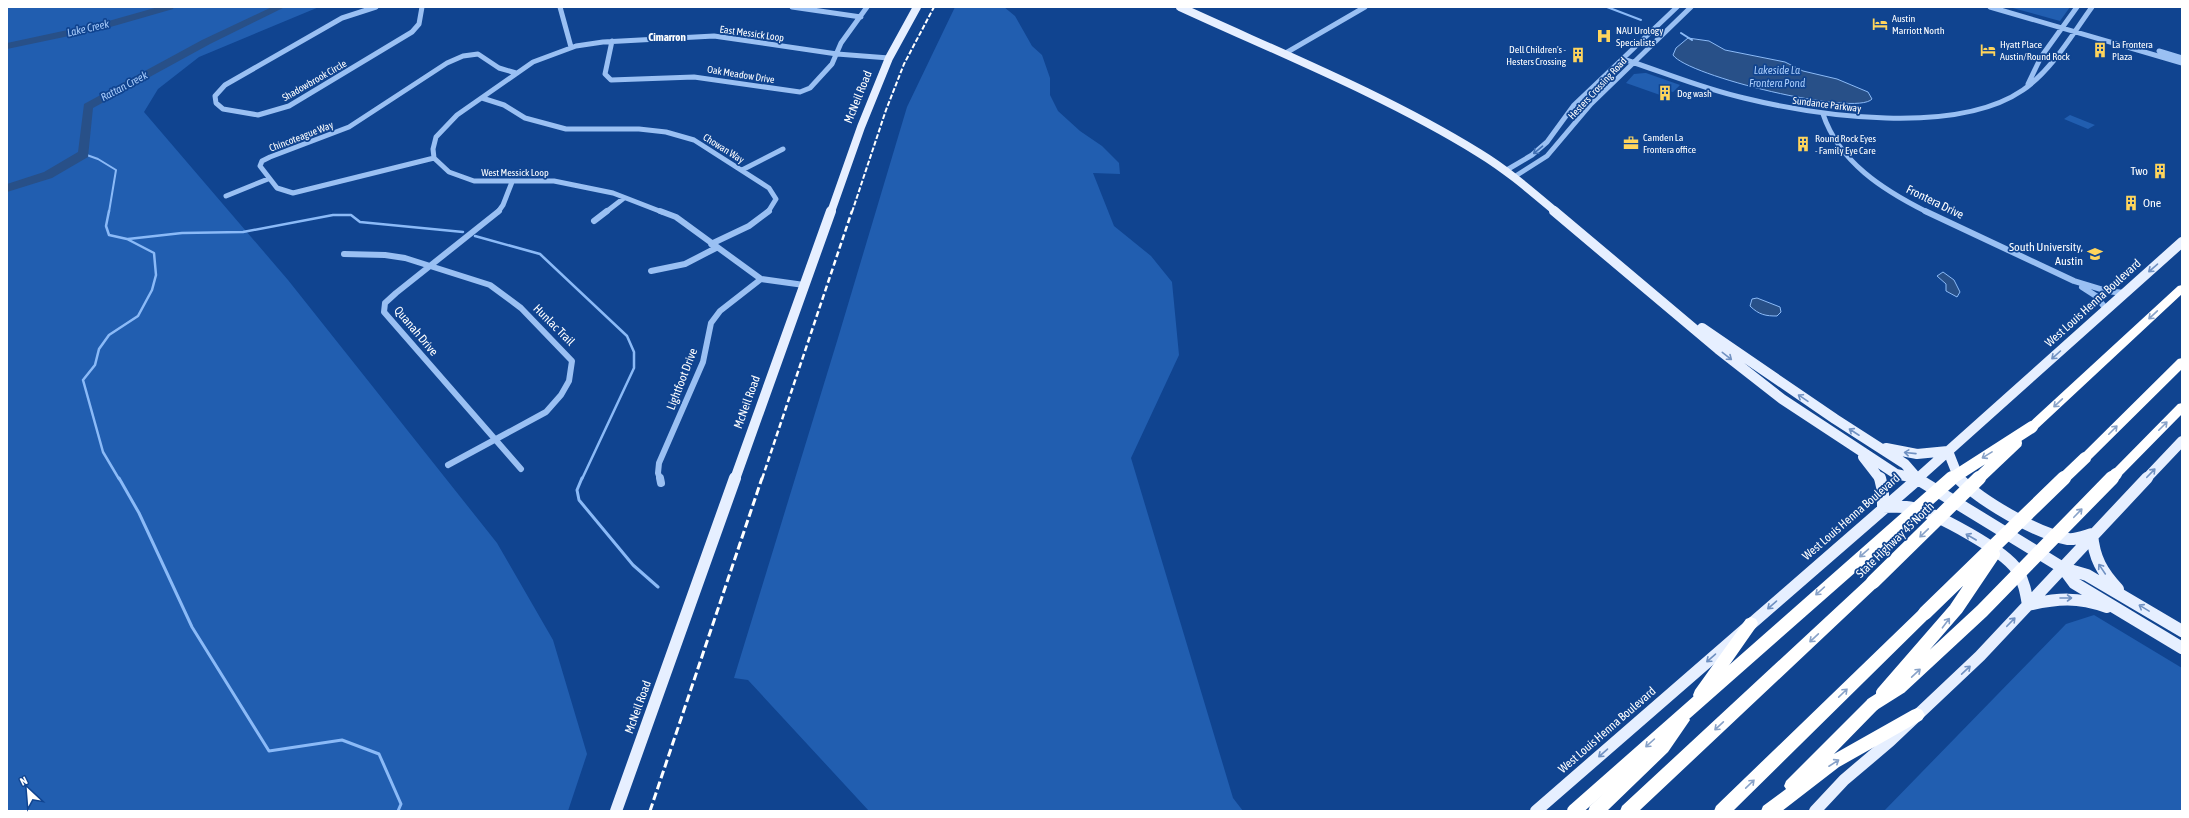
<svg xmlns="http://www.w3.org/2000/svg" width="2189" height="818" font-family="'Asap Condensed',sans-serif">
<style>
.green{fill:#215eb0}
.water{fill:#285088;stroke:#8bbaf7}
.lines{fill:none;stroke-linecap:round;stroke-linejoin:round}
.stream-far2{stroke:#8bbaf7;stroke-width:2}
.stream-far1{stroke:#8bbaf7;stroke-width:2.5}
.stream{stroke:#8bbaf7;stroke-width:3}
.river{fill:#285088;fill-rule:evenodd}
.minor-far2{stroke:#9ac0f3;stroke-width:5}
.minor-far1{stroke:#9ac0f3;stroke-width:6}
.minor{stroke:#9ac0f3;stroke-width:8}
.major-far2{stroke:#e6efff;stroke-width:8}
.major-far1{stroke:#e6efff;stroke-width:10}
.major{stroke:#e6efff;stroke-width:12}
.highway{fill:#fff;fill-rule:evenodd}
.rail-far2{stroke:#fff;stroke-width:2;stroke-dasharray:5 2;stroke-linecap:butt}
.rail-far1{stroke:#fff;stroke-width:2.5;stroke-dasharray:6 3;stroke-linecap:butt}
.rail{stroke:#fff;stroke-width:3;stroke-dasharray:8 3.5;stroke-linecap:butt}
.highway-bridge-far1{stroke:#fff;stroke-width:12}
.highway-bridge{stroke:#fff;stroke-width:14}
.oneway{stroke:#406fb3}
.oneway2{stroke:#7091c2}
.oneway3{stroke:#88a2c8}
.labels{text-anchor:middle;stroke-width:3.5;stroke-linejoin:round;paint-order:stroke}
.far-poi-label{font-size:10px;fill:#fff;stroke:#104490;text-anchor:start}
.far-street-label{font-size:10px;fill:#fff;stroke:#104490}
.far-water-label{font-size:11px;font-style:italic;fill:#a6cafa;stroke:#104490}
.far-neighbourhood-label{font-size:11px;font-weight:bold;fill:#fff;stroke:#104490}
.street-label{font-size:12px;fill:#fff;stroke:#104490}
.poi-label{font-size:12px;fill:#fff;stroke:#104490;text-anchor:end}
</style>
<rect width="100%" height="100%" fill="#104490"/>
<path class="green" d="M 7,7 L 319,7 L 199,57 L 158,89 L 144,112 L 288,280 L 497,543 L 553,640 L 587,754 L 568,811 L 7,811 Z
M 955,7 L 1004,7 L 1015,16 L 1032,46 L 1042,55 L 1050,78 L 1050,95 L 1058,111 L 1080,131 L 1102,146 L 1119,163 L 1120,174 L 1093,173 L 1114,226 L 1151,256 L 1172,282 L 1179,355 L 1131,458 L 1233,798 L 1243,811 L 869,811 L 748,680 L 734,678 L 838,338 L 907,107 Z
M 2009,7 L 2070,7 L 2060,21 Z
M 1645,73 L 1646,73 L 1680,85 L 1673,92 L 1666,90 L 1660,95 L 1626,83 L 1634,74 Z
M 2070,115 L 2095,125 L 2088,129 L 2064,119 Z
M 2094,615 L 2182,668 L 2182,811 L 1884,811 L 2066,624 Z"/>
<path class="water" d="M 1688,38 L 1709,41 L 1725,50 L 1785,62 L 1803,71 L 1837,79 L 1868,92 L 1872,99 C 1856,117 1687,76 1673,55 L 1676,48 Z
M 1943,272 L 1954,280 L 1960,292 L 1957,297 L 1946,291 L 1946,284 L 1937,276 Z
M 1757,298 L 1780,307 L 1781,312 L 1777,316 C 1766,316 1759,315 1750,306 L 1752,299 Z"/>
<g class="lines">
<path class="stream-far2" d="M 1607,7 L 1641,20
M 1681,33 L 1692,40
M 84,154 L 98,159 L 116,170 L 109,212"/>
<path class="stream-far1" d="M 109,211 L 106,226 L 109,235 L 127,239 L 154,253 L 156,275 L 152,290 L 138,316 L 109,335 L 99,349 L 95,365 L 83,380 L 103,452 L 119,479
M 475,236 L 540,254 L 627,336 L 634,352 L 634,368 L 582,479
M 128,239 L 182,233 L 243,232 L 333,215 L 351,215 L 360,222 L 463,232"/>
<path class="stream" d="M 119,478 L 139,513 L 192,627 L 269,751 L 342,740 L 379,754 L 401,804 L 398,811
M 582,478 L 577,490 L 579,500 L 633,565 L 658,587"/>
<path class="river" d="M 158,7 L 174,7 L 173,9 L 107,28 L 7,49 L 7,43 L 105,22 Z
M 272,7 L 285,7 L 210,44 L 93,108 L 88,157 L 52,178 L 7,192 L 7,184 L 44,172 L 78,152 L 84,104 L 202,40 Z"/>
<path class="minor-far2" d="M 376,7 L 342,18 L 225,85 L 215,96 L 216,103 L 223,109 L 258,115 L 289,106 L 412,32 L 419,24 L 422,7
M 560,7 L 571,47
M 792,7 L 861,17
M 1990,7 L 2182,63
M 612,41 L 605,74 L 611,80 L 694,77 L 800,92 L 810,88 L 832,64 L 841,43 L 867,7
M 2159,51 L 2182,58
M 1284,54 L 1365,7
M 1623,59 C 1663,72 1703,89 1744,98 C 1818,116 1956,136 2023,90 C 2052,70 2071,36 2092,7
M 2028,84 L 2041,57 L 2077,7
M 482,98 L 504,105 L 525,118 L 566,129 L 639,129 L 666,132 L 694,140 L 769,188 L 776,199 L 768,212
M 1823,114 C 1839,162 1883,190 1927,212
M 434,158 L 293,193 L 277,188 L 260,166 L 262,161 L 270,157 L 349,127 L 447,63 L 463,56 L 478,54 L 499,68 L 516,73
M 742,170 L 783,149
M 1505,171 L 1532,155 L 1547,142 L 1574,105 L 1677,7
M 1514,177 L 1547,156 L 1591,104 L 1691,7
M 226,196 L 268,179
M 498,212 L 503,205 L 512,182
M 606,212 L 624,198
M 662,212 L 613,193 L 554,181 L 474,181 L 449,172 L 434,158 L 433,149 L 436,137 L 457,115 L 533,62 L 576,46 L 603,42 L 714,36 L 837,54 L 889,58"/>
<path class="minor-far1" d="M 499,211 L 396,293 L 385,303 L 384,312 L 521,469
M 660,211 L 676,217 L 761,279 L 804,285
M 1925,211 L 2074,281 L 2107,291 L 2124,293
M 594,221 L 607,211
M 711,244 L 749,226 L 769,211
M 344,254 L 385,255 L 405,258 L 490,285 L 521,308 L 572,361 L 569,381 L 561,395 L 546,412 L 448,465
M 651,271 L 685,264 L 716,248
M 2082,287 L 2096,296 L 2106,309
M 660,479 L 658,473 L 659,463 L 703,362 L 711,323 L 720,311 L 761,279"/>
<path class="minor" d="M 660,478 L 661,483"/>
<path class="major-far2" d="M 1180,7 C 1280,53 1385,95 1479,153 C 1507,170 1531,191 1556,212
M 831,212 L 861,127 L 889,58 L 917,7"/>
<path class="major-far1" d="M 1554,211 L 1718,349 L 1782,399 L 1896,474 L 1919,479
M 1702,328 L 1835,419 L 1905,464 L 1918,479
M 1886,448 L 1917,454 L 1948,451
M 1948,451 L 1959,479
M 1863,457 L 1880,479
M 735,479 L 831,211
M 1917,479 L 2182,242
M 2146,479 L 2182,441"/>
<path class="major" d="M 1880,478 L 1883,491 L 1883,507 C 1893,507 1904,506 1913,508 C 1937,514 2004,550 2017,570 C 2024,581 2026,593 2028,605
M 1916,478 L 2063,568 L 2087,575 L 2182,631
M 1958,478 C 1981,501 2037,534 2068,539 C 2075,540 2085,536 2092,534 C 2094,558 2102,572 2118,589
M 2063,568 L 2074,583 L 2182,648
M 2028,605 C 2059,598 2077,597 2107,607
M 616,811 L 735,478
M 1536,811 L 1919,478
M 1815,811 L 1844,780 L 1890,741 L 1980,656 L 2147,478"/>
<path class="highway" d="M 2182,285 L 2182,294 L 2036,430 L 2028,430 L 2026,427 L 2028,424 L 2178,286 Z
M 2182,358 L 2182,369 L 2089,461 L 2081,461 L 2079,458 L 2081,455 L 2178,359 Z
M 2182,403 L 2182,414 L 2120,477 L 2112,477 L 2110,474 L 2112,471 L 2178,404 Z
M 1873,576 L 1878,578 L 1880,582 L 1878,586 L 1639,811 L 1620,811 L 1622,806 L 1868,578 Z
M 1925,607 L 1930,609 L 1932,613 L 1930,617 L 1733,811 L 1714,811 L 1716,806 L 1920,609 Z
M 1751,617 L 1756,619 L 1758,623 L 1756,627 L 1705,700 L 1700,702 L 1695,700 L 1693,695 L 1695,690 L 1746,619 Z
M 1873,697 L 1878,699 L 1880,704 L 1878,709 L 1834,754 L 1912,710 L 1917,708 L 1922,710 L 1925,715 L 1922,720 L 1839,767 L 1782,811 L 1761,811 L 1763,806 L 1786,789 L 1784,786 L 1786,781 L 1868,699 Z
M 1682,713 L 1687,715 L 1690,720 L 1668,752 L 1607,811 L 1588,811 L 1590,806 L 1658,742 L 1677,715 Z"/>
<path class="rail-far2" d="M 852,212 L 886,110 L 904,64 L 934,7"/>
<path class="rail-far1" d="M 762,479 L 852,211"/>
<path class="rail" d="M 650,811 L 762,478"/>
<path class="highway-bridge-far1" d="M 1951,479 L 2032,427
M 1978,479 L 2016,443
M 2063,479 L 2085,458
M 2111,479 L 2116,474"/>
<path class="highway-bridge" d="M 1873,582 L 1979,478
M 1925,613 L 2064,478
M 1883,693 L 1956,609 L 1993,554
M 1873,704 L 1900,687 L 1982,611 L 2112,478
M 1574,811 L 1952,478"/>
</g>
<defs><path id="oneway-shaft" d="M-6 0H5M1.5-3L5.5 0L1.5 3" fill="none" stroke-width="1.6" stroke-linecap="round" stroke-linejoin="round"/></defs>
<use class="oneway" href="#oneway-shaft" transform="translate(1538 150) rotate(140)"/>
<g class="oneway2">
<use href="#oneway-shaft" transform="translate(2153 268) rotate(139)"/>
<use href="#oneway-shaft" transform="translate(2056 355) rotate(138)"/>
<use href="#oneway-shaft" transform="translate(1727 356) rotate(38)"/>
<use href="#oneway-shaft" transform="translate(1803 398) rotate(-146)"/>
<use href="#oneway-shaft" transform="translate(1854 432) rotate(-147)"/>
<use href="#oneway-shaft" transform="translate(1910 453) rotate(-174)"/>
<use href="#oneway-shaft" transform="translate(2151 473) rotate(-46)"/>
<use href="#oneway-shaft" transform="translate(1971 537) rotate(-150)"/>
<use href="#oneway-shaft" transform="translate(2102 569) rotate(-124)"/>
<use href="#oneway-shaft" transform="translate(2066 598)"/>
<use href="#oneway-shaft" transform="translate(1772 605) rotate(139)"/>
<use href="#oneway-shaft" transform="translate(2144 608) rotate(-149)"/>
<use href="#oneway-shaft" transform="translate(2011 622) rotate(-46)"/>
<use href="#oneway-shaft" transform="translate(1711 658) rotate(139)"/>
<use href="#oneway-shaft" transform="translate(1966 670) rotate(-43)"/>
<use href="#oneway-shaft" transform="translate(1603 753) rotate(139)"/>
</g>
<g class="oneway3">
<use href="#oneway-shaft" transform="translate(2153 315) rotate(137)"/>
<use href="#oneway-shaft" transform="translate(2058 403) rotate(137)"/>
<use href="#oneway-shaft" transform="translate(2163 426) rotate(-45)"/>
<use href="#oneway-shaft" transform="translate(2113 430) rotate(-45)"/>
<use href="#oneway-shaft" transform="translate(1987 455) rotate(148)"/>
<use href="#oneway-shaft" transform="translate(2078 513) rotate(-46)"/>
<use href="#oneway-shaft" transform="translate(1924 533) rotate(136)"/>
<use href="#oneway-shaft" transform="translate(1864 553) rotate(139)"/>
<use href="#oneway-shaft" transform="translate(1820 591) rotate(138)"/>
<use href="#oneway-shaft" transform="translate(1946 623) rotate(-53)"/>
<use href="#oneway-shaft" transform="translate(1814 638) rotate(137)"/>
<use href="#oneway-shaft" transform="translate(1916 673) rotate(-43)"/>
<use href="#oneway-shaft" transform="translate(1843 693) rotate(-44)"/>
<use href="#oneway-shaft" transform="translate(1719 726) rotate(137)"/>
<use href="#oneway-shaft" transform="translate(1650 743) rotate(138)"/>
<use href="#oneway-shaft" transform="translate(1834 763) rotate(-33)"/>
<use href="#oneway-shaft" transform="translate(1750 784) rotate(-44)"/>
</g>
<defs>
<g id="hotel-bare" transform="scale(1.2)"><path d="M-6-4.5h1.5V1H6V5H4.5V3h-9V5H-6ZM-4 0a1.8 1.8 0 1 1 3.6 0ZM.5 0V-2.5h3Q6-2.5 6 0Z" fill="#ffd55c" stroke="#104490" stroke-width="2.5" paint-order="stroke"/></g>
<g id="hospital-bare" transform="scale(1.2)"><path d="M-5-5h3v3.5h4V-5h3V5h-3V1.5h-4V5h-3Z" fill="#ffd55c" stroke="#104490" stroke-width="2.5" paint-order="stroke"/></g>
<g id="building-bare" transform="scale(1.2)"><path d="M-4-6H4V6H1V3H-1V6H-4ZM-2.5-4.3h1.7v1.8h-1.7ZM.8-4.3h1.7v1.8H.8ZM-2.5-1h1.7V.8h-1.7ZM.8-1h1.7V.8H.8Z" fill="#ffd55c" stroke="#104490" stroke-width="2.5" paint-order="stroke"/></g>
<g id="office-bare" transform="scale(1.2)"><path d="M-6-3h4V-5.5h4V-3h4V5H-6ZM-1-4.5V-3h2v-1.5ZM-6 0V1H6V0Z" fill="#ffd55c" stroke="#104490" stroke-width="2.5" paint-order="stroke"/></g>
<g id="university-bare" transform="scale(1.2)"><path d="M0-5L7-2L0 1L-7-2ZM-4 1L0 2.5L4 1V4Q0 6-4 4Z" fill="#ffd55c" stroke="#104490" stroke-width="2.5" paint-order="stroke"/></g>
</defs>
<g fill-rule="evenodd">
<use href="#hotel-bare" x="1880" y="24"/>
<use href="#hospital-bare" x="1604" y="36"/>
<use href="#hotel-bare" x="1988" y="50"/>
<use href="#building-bare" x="2100" y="50"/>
<use href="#building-bare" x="1578" y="55"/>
<use href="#building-bare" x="1665" y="93"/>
<use href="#office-bare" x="1631" y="143"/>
<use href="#building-bare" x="1803" y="144"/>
<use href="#building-bare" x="2160" y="171"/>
<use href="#building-bare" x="2131" y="203"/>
<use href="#university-bare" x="2095" y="254"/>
</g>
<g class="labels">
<g class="far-poi-label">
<text x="1892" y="22">Austin<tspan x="1892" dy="12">Marriott North</tspan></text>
<text x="1616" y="34">NAU Urology<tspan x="1616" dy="12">Specialists</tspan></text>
<text x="2000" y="48">Hyatt Place<tspan x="2000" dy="12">Austin/Round Rock</tspan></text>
<text x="2112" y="48">La Frontera<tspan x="2112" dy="12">Plaza</tspan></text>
<text x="1566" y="53" text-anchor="end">Dell Children's -<tspan x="1566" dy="12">Hesters Crossing</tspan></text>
<text x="1677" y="97">Dog wash</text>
<text x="1643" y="141">Camden La<tspan x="1643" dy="12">Frontera office</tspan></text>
<text x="1815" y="142">Round Rock Eyes<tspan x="1815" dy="12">- Family Eye Care</tspan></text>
</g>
<g class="far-street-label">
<text transform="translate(752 33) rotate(8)" y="4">East Messick Loop</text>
<text transform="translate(741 74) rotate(9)" y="4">Oak Meadow Drive</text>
<text transform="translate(314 80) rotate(-30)" y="4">Shadowbrook Circle</text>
<text transform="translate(1597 88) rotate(-47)" y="4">Hesters Crossing Road</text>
<text transform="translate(1827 104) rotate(7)" y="4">Sundance Parkway</text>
<text transform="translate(301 136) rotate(-21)" y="4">Chincoteague Way</text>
<text transform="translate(724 148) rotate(32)" y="4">Chowan Way</text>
<text x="515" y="176">West Messick Loop</text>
</g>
<g class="far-water-label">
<text transform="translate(88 28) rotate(-13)" y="4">Lake Creek</text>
<text x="1777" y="74">Lakeside La<tspan x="1777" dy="13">Frontera Pond</tspan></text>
<text transform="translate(124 86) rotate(-28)" y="4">Rattan Creek</text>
</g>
<g class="far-neighbourhood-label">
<text x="667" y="41">Cimarron</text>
</g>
<g class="street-label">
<text transform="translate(858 97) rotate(-68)" y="4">McNeil Road</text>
<text transform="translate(1935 202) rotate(26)" y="4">Frontera Drive</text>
<text transform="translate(2093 303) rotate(-42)" y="4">West Louis Henna Boulevard</text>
<text transform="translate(554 325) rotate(45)" y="4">Hunlac Trail</text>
<text transform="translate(416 331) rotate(50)" y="4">Quanah Drive</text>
<text transform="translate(682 379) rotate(-69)" y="4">Lightfoot Drive</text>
<text transform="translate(747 402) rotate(-70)" y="4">McNeil Road</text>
<text transform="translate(1851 517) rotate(-41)" y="4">West Louis Henna Boulevard</text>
<text transform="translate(1895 540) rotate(-44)" y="4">State Highway 45 North</text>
<text transform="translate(638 707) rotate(-70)" y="4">McNeil Road</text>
<text transform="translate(1607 730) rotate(-41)" y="4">West Louis Henna Boulevard</text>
</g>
<g class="poi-label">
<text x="2148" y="175">Two</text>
<text x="2143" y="207" text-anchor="start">One</text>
<text x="2083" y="251">South University,<tspan x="2083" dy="14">Austin</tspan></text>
</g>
</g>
<rect width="2189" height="818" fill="none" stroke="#ffffff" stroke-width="16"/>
<g transform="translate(28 790) rotate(334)" stroke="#104490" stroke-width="3" paint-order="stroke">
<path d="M0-3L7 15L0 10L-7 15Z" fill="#ffffff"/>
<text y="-6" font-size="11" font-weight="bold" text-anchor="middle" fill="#ffffff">N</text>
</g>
</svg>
